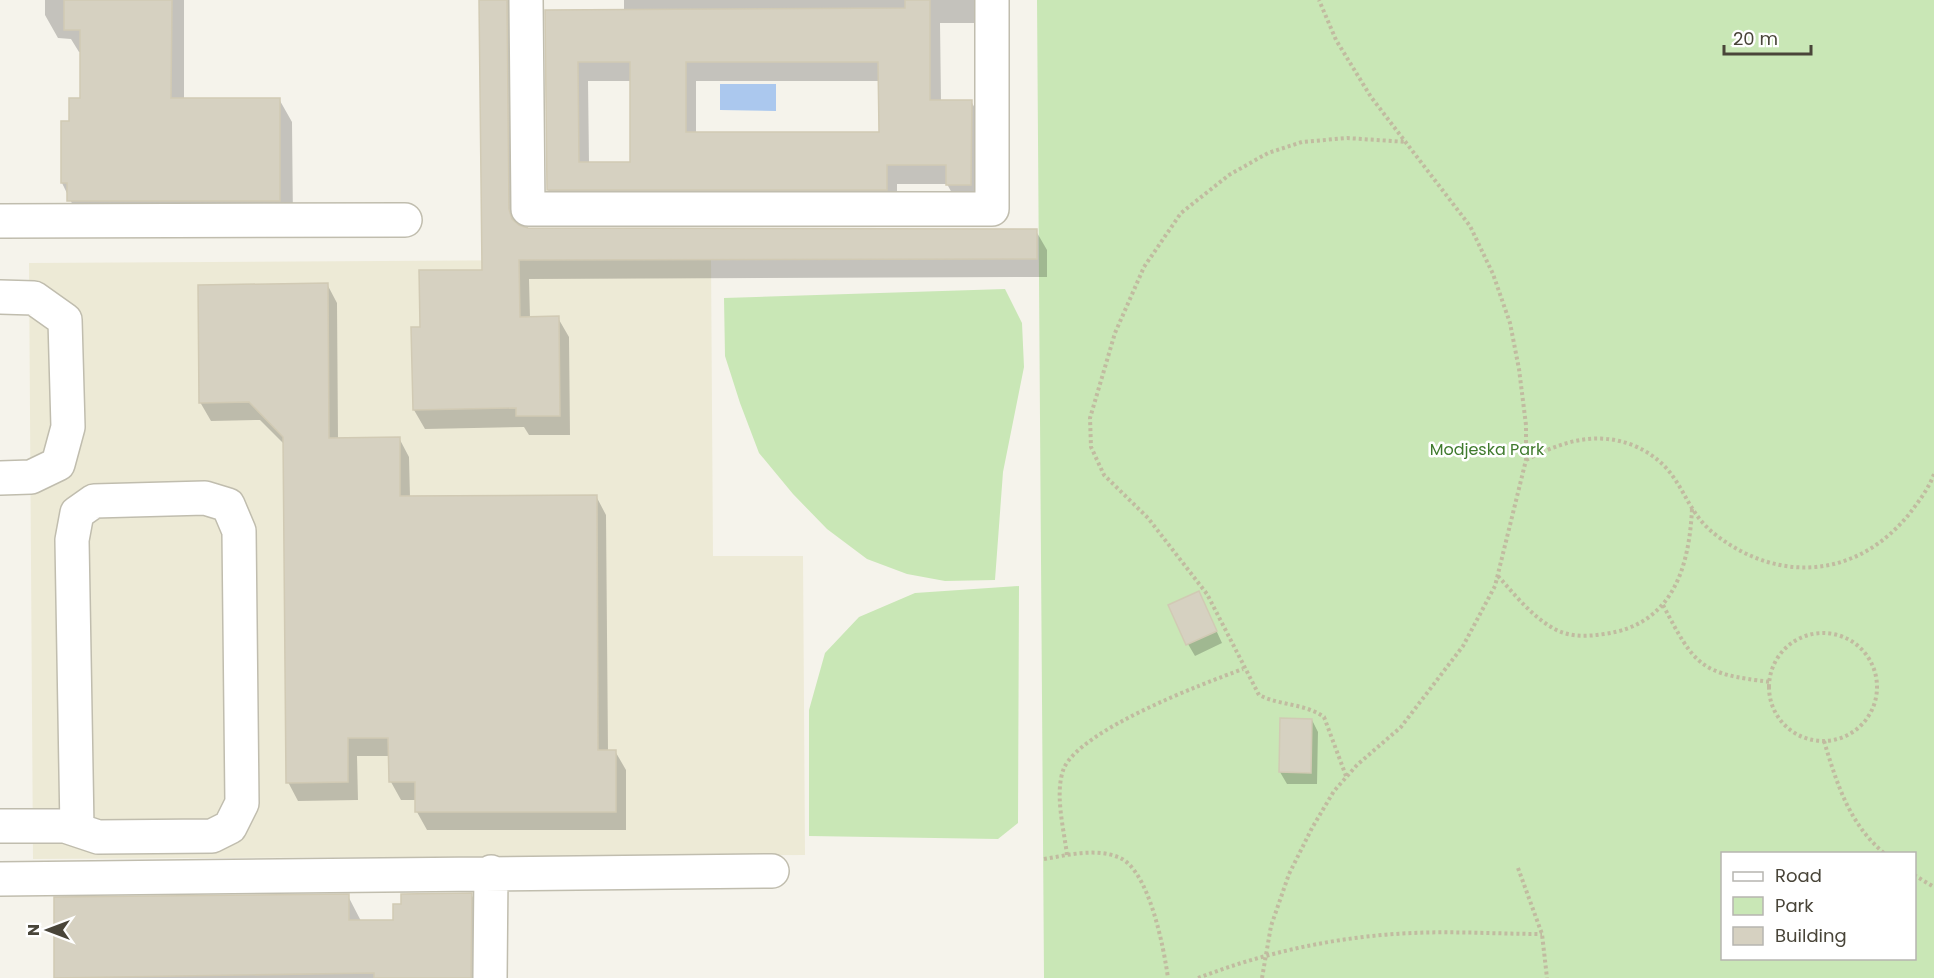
<svg xmlns="http://www.w3.org/2000/svg" width="1934" height="978" font-family="Poppins,sans-serif">
<style>
.education{fill:#edead6}
.green{fill:#c9e7b6;fill-rule:evenodd}
.water{fill:#abc8ee}
.shadow{fill:#0003;fill-rule:evenodd}
.building{fill:#d6d1c1;stroke:#d1cab4;stroke-width:1.5;fill-rule:evenodd}
.lines{fill:none;stroke-linecap:round;stroke-linejoin:round}
.minor-casing{stroke:#c0bdae;stroke-width:36}
.path{stroke:#c1bba0;stroke-width:4;stroke-dasharray:3 3;stroke-linecap:butt}
.minor{stroke:#fff;stroke-width:33}
.labels{text-anchor:middle;stroke-width:5;stroke-linejoin:round;paint-order:stroke}
.park-label{font-size:16px;fill:#3f7a2d;stroke:#fff}
</style>
<rect width="100%" height="100%" fill="#f5f3eb"/>
<path class="education" d="M 711,259 L 713,556 L 803,556 L 805,855 L 33,859 L 29,263 Z"/>
<path class="green" d="M 1037,0 L 1934,0 L 1934,978 L 1044,978 ZM 1722,854 L 1914,854 L 1914,958 L 1722,958 Z
M 1005,289 L 1022,323 L 1024,367 L 1003,472 L 995,580 L 945,581 L 907,574 L 867,559 L 827,529 L 793,494 L 759,453 L 740,403 L 725,356 L 724,298 Z
M 1019,586 L 1018,823 L 998,839 L 809,836 L 809,710 L 825,653 L 859,617 L 915,593 Z"/>
<path class="water" d="M 720,84 L 776,84 L 776,111 L 720,110 Z"/>
<path class="shadow" d="M 45,0 L 184,0 L 184,99 L 279,99 L 292,122 L 293,224 L 82,224 L 62,183 L 70,123 L 82,100 L 82,52 L 79,52 L 71,39 L 58,38 L 45,15 Z
M 481,0 L 518,0 L 520,227 L 528,229 L 1036,231 L 1047,250 L 1047,277 L 529,279 L 530,318 L 558,318 L 569,337 L 570,435 L 529,435 L 524,427 L 425,429 L 414,410 L 421,328 L 483,271 Z
M 624,0 L 987,0 L 984,23 L 940,23 L 941,101 L 971,101 L 982,121 L 981,204 L 958,204 L 947,184 L 897,184 L 897,209 L 559,209 L 548,190 L 546,11 L 624,11 ZM 588,81 L 631,81 L 631,163 L 589,163 ZM 696,81 L 880,81 L 880,133 L 696,133 Z
M 327,284 L 337,303 L 338,439 L 399,438 L 409,457 L 410,497 L 596,496 L 606,515 L 608,751 L 615,751 L 626,770 L 626,830 L 427,830 L 417,812 L 417,800 L 401,800 L 391,782 L 390,756 L 357,756 L 358,800 L 298,801 L 288,782 L 285,445 L 260,420 L 211,421 L 200,402 Z
M 1199,593 L 1222,643 L 1195,656 L 1188,644 Z
M 1312,720 L 1318,732 L 1317,784 L 1287,784 L 1280,772 Z
M 471,894 L 484,917 L 484,978 L 56,978 L 56,899 L 348,896 L 361,921 L 395,921 Z"/>
<path class="building" d="M 64,0 L 172,0 L 171,98 L 280,98 L 280,201 L 67,201 L 67,183 L 61,183 L 61,121 L 69,121 L 69,98 L 80,98 L 80,30 L 64,30 Z
M 479,0 L 507,0 L 509,209 L 512,219 L 519,225 L 528,228 L 1037,229 L 1037,259 L 519,260 L 520,317 L 559,316 L 560,416 L 516,416 L 516,408 L 413,410 L 411,327 L 420,327 L 419,270 L 482,270 Z
M 905,0 L 930,0 L 930,100 L 972,100 L 971,185 L 946,185 L 946,165 L 887,165 L 887,190 L 547,190 L 545,10 L 905,8 ZM 578,62 L 630,62 L 630,162 L 579,162 ZM 686,62 L 878,62 L 879,132 L 686,132 Z
M 328,283 L 329,438 L 400,437 L 400,496 L 597,495 L 598,750 L 616,750 L 616,812 L 415,812 L 415,782 L 389,782 L 388,738 L 348,738 L 348,782 L 286,783 L 283,437 L 249,402 L 199,403 L 198,285 Z
M 1199,591 L 1217,631 L 1186,645 L 1168,605 Z
M 1280,718 L 1312,719 L 1311,773 L 1279,772 Z
M 472,893 L 471,978 L 374,978 L 374,973 L 54,978 L 54,897 L 349,894 L 349,920 L 393,920 L 393,904 L 401,904 L 401,894 Z"/>
<g class="lines">
<g class="minor-casing">
<path id="minor" d="M 526,0 L 528,209 L 992,209 L 992,0
M 0,221 L 405,220
M 0,297 L 34,298 L 65,320 L 68,427 L 58,464 L 31,477 L 0,478
M 0,826 L 65,826 L 98,837 L 212,836 L 230,827 L 242,803 L 239,531 L 228,505 L 205,498 L 94,501 L 77,513 L 72,540 L 77,829
M 0,879 L 772,871
M 490,978 L 491,872"/>
</g>
<path class="path" d="M 1526,460 C 1561,442 1596,430 1635,446 C 1686,469 1679,507 1716,535 C 1781,585 1859,577 1910,513 C 1919,501 1929,488 1934,474
M 1498,576 C 1514,594 1530,614 1551,627 C 1567,637 1585,637 1604,634 C 1672,625 1689,569 1692,509
M 1663,605 C 1695,666 1700,674 1771,682
M1769 687a54 54 0 1 1 108 0a54 54 0 1 1-108 0Z
M 1824,741 C 1837,784 1849,824 1885,854
M 1346,776 L 1324,717 C 1304,703 1281,706 1259,695 L 1207,594 L 1148,518 L 1104,475 L 1091,447 L 1090,418 L 1115,333 L 1144,267 L 1181,213 L 1229,175 L 1268,153 L 1302,142 L 1347,138 L 1407,142
M 1067,855 C 1064,829 1054,793 1064,768 C 1082,729 1202,684 1243,669
M 1044,859 C 1068,855 1095,848 1118,857 C 1149,868 1164,949 1168,978
M 1518,868 L 1542,934 L 1547,978
M 1914,875 L 1934,887
M 1198,978 C 1266,952 1339,936 1413,933 C 1455,931 1499,934 1542,934
M 1262,978 L 1271,926 L 1289,874 L 1312,828 L 1334,791 L 1357,765 L 1401,727 L 1463,646 L 1495,586 L 1526,460 L 1526,425 L 1519,369 L 1510,323 L 1493,274 L 1470,226 L 1371,97 L 1336,40 L 1319,0"/>
<use href="#minor" class="minor"/>
</g>
<g class="labels">
<g class="park-label">
<text x="1487" y="455">Modjeska Park</text>
</g>
</g>
<rect x="1721" y="852" width="195" height="108" fill="#ffffff" stroke="#b6b5b0" stroke-width="1.5"/>
<rect x="1733" y="872" width="30" height="9" fill="#ffffff" stroke="#b6b5b0" stroke-width="1.5"/>
<text x="1775" y="882" font-size="18" fill="#494539">Road</text>
<rect x="1733" y="897" width="30" height="18" fill="#c9e7b6" stroke="#b6b5b0" stroke-width="1.5"/>
<text x="1775" y="912" font-size="18" fill="#494539">Park</text>
<rect x="1733" y="927" width="30" height="18" fill="#d6d1c1" stroke="#b6b5b0" stroke-width="1.5"/>
<text x="1775" y="942" font-size="18" fill="#494539">Building</text>
<g transform="translate(48 930) rotate(270)" stroke="#ffffff" stroke-width="4.5" paint-order="stroke">
<path d="M0-4.5L10 22L0 15L-10 22Z" fill="#494539"/>
<text y="-9" font-size="16" font-weight="bold" text-anchor="middle" fill="#494539">N</text>
</g>
<path d="M1724 45v9h87v-9" fill="none" stroke="#494539" stroke-width="3"/>
<text x="1733" y="45" font-size="18" fill="#494539" stroke="#ffffff" stroke-width="4.5" paint-order="stroke">20 m</text>
</svg>
